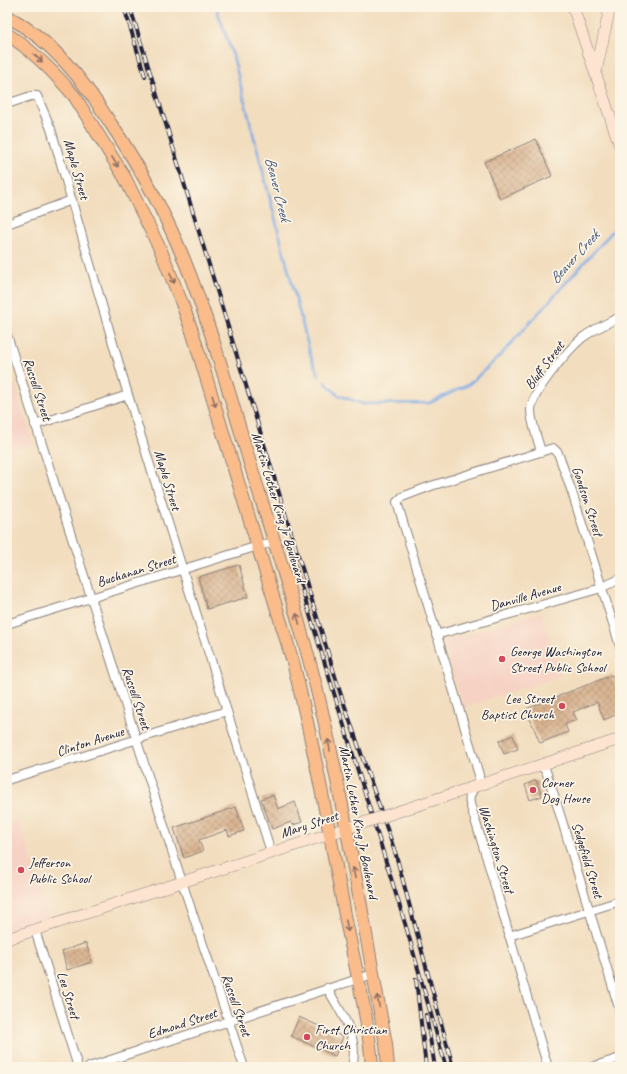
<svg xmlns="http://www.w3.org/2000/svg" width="627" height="1074" font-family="Caveat,sans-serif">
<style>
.built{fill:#f6d2c4}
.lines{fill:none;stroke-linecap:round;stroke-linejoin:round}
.stream{stroke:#7aa9e4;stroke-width:2.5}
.building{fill:url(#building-cross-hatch)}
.street-casing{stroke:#8a807c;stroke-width:10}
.secondary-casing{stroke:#8a807c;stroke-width:12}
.primary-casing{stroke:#8a807c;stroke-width:14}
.street{stroke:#fff;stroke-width:8}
.secondary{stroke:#fde4d1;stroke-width:11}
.primary{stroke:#fabc8b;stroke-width:12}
.rail-casing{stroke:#22223b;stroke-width:4}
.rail{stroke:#fcf5e5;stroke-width:2.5;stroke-dasharray:8;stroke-linecap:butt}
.secondary-bridge-casing{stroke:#8a807c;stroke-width:12;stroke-linecap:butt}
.secondary-bridge{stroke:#fde4d1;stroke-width:11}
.oneway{stroke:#8e6f63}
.poi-dot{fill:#d1495b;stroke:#fcf5e5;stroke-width:1.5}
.labels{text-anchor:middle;stroke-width:3.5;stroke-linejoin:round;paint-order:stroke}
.street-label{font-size:14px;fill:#22223b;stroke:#fcf5e5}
.poi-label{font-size:14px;fill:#22223b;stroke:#fcf5e5;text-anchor:start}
.water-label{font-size:15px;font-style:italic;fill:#45587f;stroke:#fcf5e5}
</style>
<defs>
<pattern id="building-cross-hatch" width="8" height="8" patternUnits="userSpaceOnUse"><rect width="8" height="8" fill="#d9b38f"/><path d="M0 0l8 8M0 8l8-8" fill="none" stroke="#b09176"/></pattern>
</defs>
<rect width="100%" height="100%" fill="#fcf5e5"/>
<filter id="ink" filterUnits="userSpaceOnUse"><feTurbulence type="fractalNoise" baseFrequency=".025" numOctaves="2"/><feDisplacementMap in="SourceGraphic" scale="8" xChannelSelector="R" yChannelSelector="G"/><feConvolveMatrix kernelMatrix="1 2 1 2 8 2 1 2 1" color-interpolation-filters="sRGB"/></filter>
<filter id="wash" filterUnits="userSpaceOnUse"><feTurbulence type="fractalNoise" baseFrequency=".012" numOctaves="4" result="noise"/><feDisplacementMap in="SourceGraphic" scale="16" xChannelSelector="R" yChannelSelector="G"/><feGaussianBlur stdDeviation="0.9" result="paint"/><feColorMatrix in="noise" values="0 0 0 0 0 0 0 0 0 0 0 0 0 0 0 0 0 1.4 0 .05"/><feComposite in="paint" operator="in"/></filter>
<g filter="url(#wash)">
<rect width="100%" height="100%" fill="#f2ddbe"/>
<path class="built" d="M 7,363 L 34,444 L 7,453 Z
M 541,612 L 561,676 L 463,707 L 443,642 Z
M 19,821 L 49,916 L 7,929 L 7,825 Z"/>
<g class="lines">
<path class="stream" d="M 216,7 L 233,56 L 311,357 L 319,376
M 325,382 L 338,395 L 363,404 L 429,403 L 468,385 L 498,358 L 620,223"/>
</g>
<g id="blocks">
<path class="building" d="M 536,139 L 552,176 L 500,199 L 484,162 Z
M 239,565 L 248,597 L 207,609 L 198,577 Z
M 612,675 L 620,694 L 620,713 L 604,720 L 597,702 L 573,712 L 577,720 L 565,724 L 568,732 L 540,743 L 526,709 Z
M 513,735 L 518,749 L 504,754 L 499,741 Z
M 536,780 L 542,796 L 530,800 L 525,785 Z
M 273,795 L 278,809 L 295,802 L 302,822 L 293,825 L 291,822 L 272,829 L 261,799 Z
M 236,807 L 244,831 L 229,836 L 227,830 L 199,840 L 203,851 L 184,858 L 174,828 Z
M 86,943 L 92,962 L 67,970 L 62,951 Z
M 299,1017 L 343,1037 L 335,1056 L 291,1036 Z"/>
</g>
</g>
<g filter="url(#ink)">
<use href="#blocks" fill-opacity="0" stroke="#8a807c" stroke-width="1"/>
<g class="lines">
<g class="street-casing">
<path id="street" d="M 7,104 L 31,96 L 37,96 L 51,129 L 128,395 L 271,852
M 7,224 L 72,200
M 7,335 L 182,882 L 244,1067
M 35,425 L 128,395
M 541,452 C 538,439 531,423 531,410 C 531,393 569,349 582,338 C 594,329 607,323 620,317
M 7,624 L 258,546 L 274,542
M 436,635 L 598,589 L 620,579
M 539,765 L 546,771 L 555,798 L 620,1011
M 7,780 L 227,711
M 35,930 L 78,1067
M 509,936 L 620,901
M 327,988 C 341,1013 360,1037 352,1067
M 89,1067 L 373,974
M 548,1067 C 521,980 498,891 470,804 C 467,790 480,787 479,775 L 397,502 L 402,497 L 431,486 L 553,448 L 558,453 L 572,492 L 620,646
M 592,1067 L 620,1058"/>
</g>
<g class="secondary-casing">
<path id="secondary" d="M 573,7 L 620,146
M 596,72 L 610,7
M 455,793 L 620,739
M 7,939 L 363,823"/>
</g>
<g class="primary-casing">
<path id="primary" d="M 7,16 C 53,41 84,81 111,124 C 139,166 164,211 183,257 C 210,323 229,392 249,460 C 276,548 305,635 325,724 C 349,830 366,938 386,1044 L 388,1067
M 7,34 C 33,51 55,73 75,97 L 125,178 L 161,251 L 181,301 L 192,331 L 293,662 C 314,746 329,830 345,915 C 354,963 369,1019 372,1067"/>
</g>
<use href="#street" class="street"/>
<use href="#secondary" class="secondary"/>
<use href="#primary" class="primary"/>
<g class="rail-casing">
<path id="rail" d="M 124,7 L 145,76
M 130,7 L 340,692 L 396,855 L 453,1067
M 293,560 L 407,930 L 446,1067
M 416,979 L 426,1067
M 426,1015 L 435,1067"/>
</g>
<use href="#rail" class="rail"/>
<g class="secondary-bridge-casing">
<path id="secondary-bridge" d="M 363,823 L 455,793"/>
</g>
<use href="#secondary-bridge" class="secondary-bridge"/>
</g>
<defs><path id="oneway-shaft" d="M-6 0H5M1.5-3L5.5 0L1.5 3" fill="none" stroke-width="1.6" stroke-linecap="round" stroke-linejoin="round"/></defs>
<g class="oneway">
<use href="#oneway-shaft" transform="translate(38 58) rotate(42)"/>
<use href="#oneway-shaft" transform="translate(115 162) rotate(58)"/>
<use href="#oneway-shaft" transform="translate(172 278) rotate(68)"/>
<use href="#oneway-shaft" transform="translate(214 401) rotate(73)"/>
<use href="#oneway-shaft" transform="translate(298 619) rotate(-107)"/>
<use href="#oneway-shaft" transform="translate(329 745) rotate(-101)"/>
<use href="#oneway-shaft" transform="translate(354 873) rotate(-101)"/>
<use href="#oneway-shaft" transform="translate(347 926) rotate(79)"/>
<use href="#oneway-shaft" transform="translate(378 1001) rotate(-101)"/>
</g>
</g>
<g class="poi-dot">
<circle cx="502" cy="659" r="4"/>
<circle cx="562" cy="706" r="4"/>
<circle cx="533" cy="790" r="4"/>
<circle cx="21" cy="870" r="4"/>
<circle cx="307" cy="1037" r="4"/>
</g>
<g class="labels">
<g class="street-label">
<text transform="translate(77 169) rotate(74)" y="5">Maple Street</text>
<text transform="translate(544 365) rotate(-53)" y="5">Bluff Street</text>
<text transform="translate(38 389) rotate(72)" y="5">Russell Street</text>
<text transform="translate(168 480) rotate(73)" y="5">Maple Street</text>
<text transform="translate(588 501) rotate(72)" y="5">Goodson Street</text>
<text transform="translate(279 507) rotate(73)" y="5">Martin Luther King Jr Boulevard</text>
<text transform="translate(136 570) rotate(-17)" y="5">Buchanan Street</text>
<text transform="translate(525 596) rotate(-16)" y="5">Danville Avenue</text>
<text transform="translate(137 698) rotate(72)" y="5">Russell Street</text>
<text transform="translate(90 741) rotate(-18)" y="5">Clinton Avenue</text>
<text transform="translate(359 822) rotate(79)" y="5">Martin Luther King Jr Boulevard</text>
<text transform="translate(309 824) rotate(-18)" y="5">Mary Street</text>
<text transform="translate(497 849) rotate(73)" y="5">Washington Street</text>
<text transform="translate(588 860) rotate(73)" y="5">Sedgefield Street</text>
<text transform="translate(69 995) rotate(73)" y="5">Lee Street</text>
<text transform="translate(237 1005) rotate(71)" y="5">Russell Street</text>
<text transform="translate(182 1023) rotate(-18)" y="5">Edmond Street</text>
</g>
<g class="poi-label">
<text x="510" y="656">George Washington<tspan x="510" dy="16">Street Public School</tspan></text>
<text x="554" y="703" text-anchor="end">Lee Street<tspan x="554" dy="16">Baptist Church</tspan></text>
<text x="541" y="787">Corner<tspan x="541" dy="16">Dog House</tspan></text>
<text x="29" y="867">Jefferson<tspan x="29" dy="16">Public School</tspan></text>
<text x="315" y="1034">First Christian<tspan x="315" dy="16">Church</tspan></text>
</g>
<g class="water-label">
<text transform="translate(278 189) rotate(76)" y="5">Beaver Creek</text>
<text transform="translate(574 257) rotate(-48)" y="5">Beaver Creek</text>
</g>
</g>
<rect width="627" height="1074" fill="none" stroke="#fcf5e5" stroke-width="24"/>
</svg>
